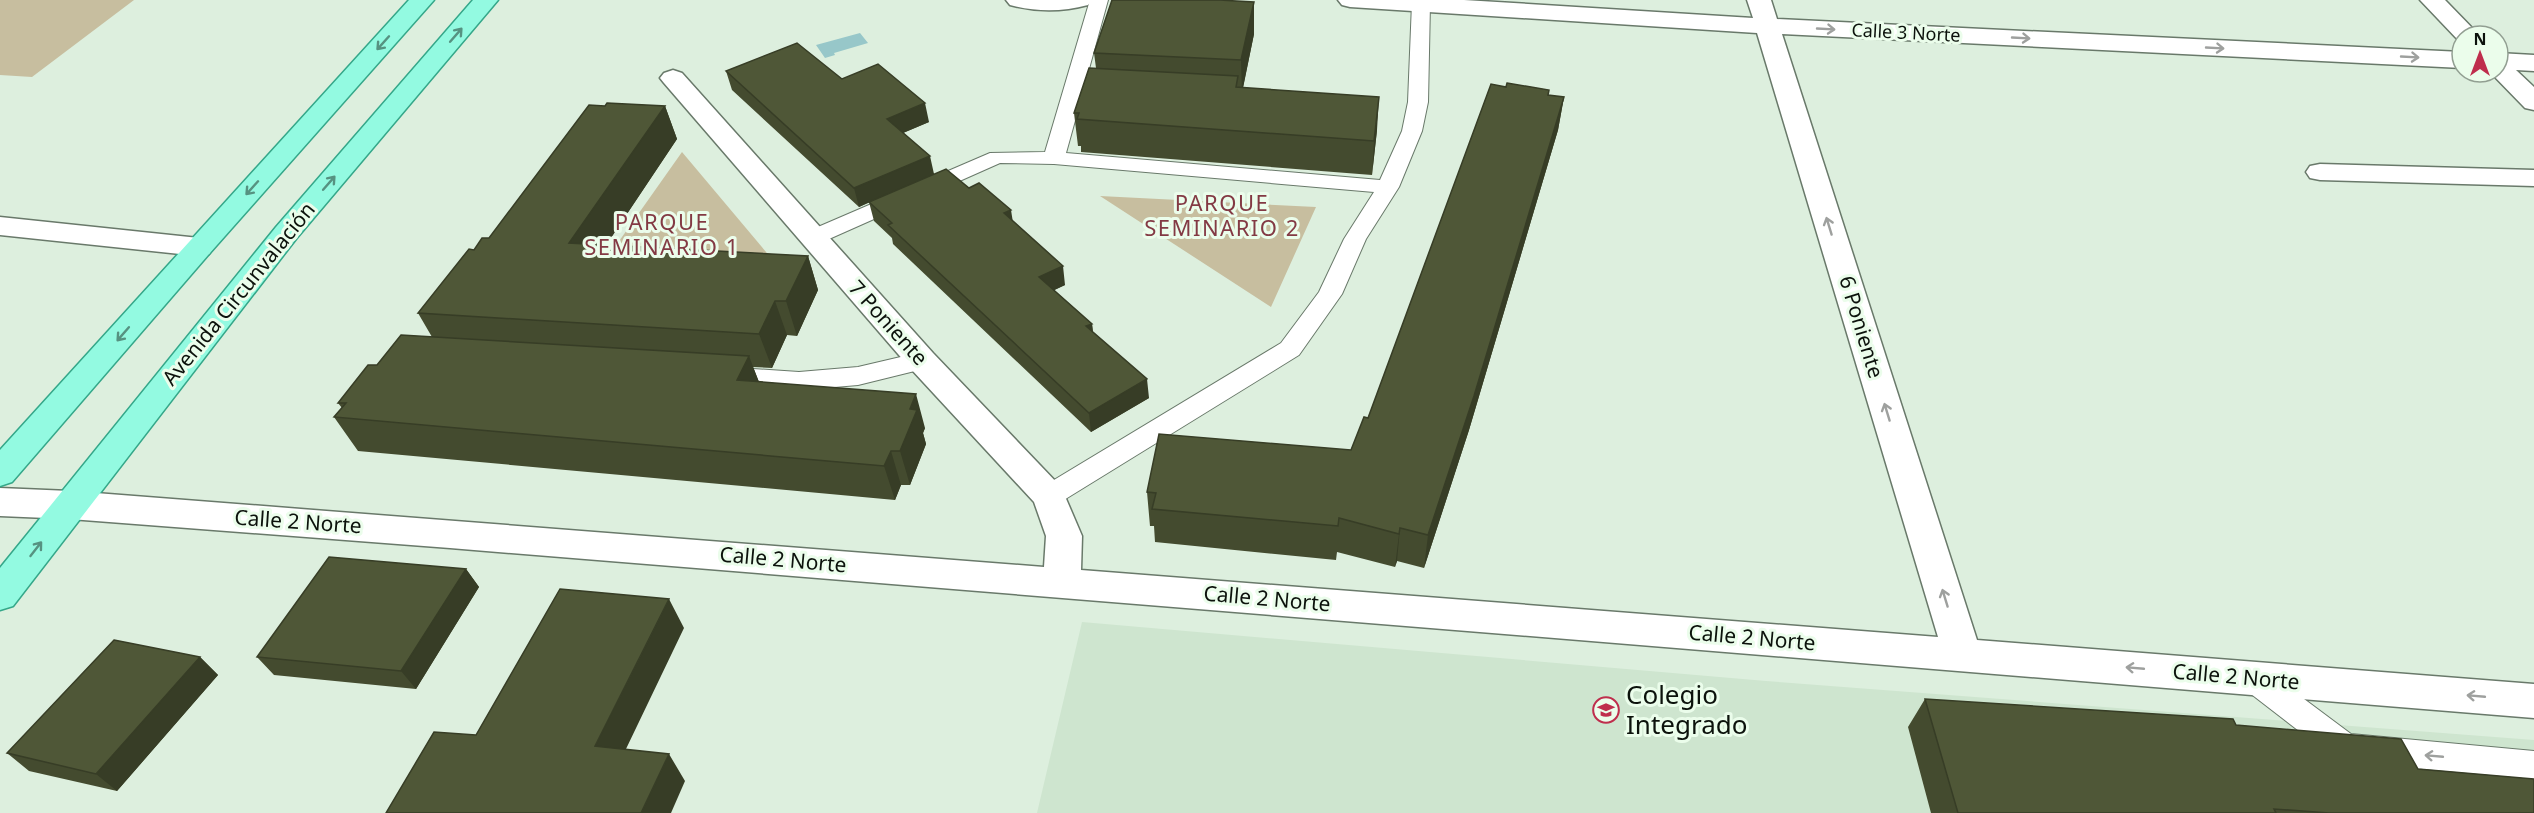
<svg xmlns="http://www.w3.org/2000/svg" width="2534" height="813" font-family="'Noto Sans',sans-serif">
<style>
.built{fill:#cee5cf}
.green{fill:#c7be9f}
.water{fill:#97c7c9}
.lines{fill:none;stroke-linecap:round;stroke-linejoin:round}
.service-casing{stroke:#69796a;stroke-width:2}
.minor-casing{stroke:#69796a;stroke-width:3}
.primary-casing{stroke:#35a789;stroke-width:3}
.service{fill:#fff;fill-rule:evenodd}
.minor{fill:#fff;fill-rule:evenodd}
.primary{fill:#93fae1;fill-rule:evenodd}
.wall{fill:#444b2f}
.shaded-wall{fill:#373d26}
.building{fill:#4f5737;stroke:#373d26;stroke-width:1.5}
.oneway{stroke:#9ea09e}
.oneway2{stroke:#569281}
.labels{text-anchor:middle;stroke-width:6;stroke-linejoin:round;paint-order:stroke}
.far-street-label{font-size:18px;fill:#0c120c;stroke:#ebfdeb}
.street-label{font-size:21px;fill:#0c120c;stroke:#ebfdeb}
.neighbourhood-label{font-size:22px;letter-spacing:1.5px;fill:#833a44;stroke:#ebfdeb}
.near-poi-label{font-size:26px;fill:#0c120c;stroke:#ebfdeb;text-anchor:start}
</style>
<rect width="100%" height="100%" fill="#ddefde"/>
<path class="built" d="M 1082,622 L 1766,681 L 2534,740 L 2534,813 L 1037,813 Z"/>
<path class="green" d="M 0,0 L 134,0 L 32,77 L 0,75 Z
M 682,152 L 793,284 L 598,271 Z
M 1100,196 L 1316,207 L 1271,307 Z"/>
<path class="water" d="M 860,33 L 868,43 L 834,53 L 835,55 L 825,58 L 816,45 Z"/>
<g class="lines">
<g class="service-casing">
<path id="service" d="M 1090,0 L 1108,0 L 1084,87 L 1122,91 L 1125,95 L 1122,99 L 1115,101 L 1081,99 L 1066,153 L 1380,180 L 1402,131 L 1408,102 L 1412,3 L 1414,0 L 1428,0 L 1430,3 L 1428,102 L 1422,131 L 1399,187 L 1366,239 L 1342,294 L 1299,355 L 1059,503 L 1049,506 L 1039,503 L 1035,496 L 1039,489 L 1281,343 L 1319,292 L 1344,239 L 1374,192 L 1054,164 L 1000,163 L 820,243 L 812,245 L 804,243 L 801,238 L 804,233 L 990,153 L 1045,152 Z
M 922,352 L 931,355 L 934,361 L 931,367 L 858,385 L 799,390 L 723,385 L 714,382 L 711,376 L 714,370 L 723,367 L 799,372 L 858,367 Z
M 2253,665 L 2264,669 L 2351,734 L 2534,751 L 2534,779 L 2345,762 L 2334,758 L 2242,687 L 2238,678 L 2242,669 Z"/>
</g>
<g class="minor-casing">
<path id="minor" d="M 1006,0 L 1092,0 L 1088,5 C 1062,12 1036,12 1010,5 Z
M 1338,0 L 1464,0 L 1753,18 L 1747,0 L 1771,0 L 1777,19 L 2462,52 L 2462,68 L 1782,34 L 1977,640 L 2534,684 L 2534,718 L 450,548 L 70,519 L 0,516 L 0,488 L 70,491 L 1044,567 L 1046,536 L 1034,502 L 911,369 L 664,83 L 660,78 L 664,73 L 673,70 L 682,73 L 933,353 L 1061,487 L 1082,536 L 1081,570 L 1938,637 L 1757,33 L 1350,7 L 1342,5 Z
M 2420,0 L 2445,0 L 2480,36 L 2462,36 L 2462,42 L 2459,41 Z
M 2498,53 L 2534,55 L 2534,71 L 2516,70 L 2534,87 L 2534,110 L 2525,108 L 2490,72 L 2498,72 Z
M 2320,164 L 2534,170 L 2534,186 L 2320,180 L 2310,178 L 2306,172 L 2310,166 Z
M 0,217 L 199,238 L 209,240 L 214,247 L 209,254 L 199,256 L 0,235 Z"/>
</g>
<g class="primary-casing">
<path id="primary" d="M 409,0 L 434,0 L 209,254 L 12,482 L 0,486 L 0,450 Z
M 473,0 L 498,0 L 296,239 L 13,606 L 0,610 L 0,568 L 276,227 Z"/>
</g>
<use href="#service" class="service"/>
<use href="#minor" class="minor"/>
<use href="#primary" class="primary"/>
</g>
<path class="wall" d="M 1254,2 L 1254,34 L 1243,87 L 1377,130 L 1372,175 L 1081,152 L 1081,146 L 1078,146 L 1074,113 L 1096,68 L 1094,53 Z
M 726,71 L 842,79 L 929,122 L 903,133 L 934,174 L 969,188 L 1013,221 L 1065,285 L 1054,290 L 1092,324 L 1093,332 L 1149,398 L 1091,432 L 893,244 L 892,238 L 874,221 L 869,202 L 859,207 L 732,90 Z
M 1548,95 L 1564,97 L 1558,130 L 1469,430 L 1424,568 L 1397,561 L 1395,567 L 1337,552 L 1336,560 L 1155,542 L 1154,526 L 1150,526 L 1147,492 L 1351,450 Z
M 605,106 L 665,106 L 677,139 L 606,245 L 808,256 L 818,290 L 797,336 L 787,335 L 772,368 L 753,367 L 759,382 L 925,428 L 923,433 L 926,444 L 910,485 L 901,485 L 895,500 L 358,451 L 334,417 L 342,408 L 338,403 L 377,365 L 432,337 L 418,313 L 474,250 L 489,238 Z
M 466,569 L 479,587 L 416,689 L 274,675 L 257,657 Z
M 200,657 L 218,675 L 117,791 L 29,771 L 7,753 Z
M 1925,699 L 2236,725 L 2418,769 L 2534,813 L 1931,813 L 1908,727 Z"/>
<path class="shaded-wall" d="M 1254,2 L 1254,34 L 1242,93 L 1241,60 Z
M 1379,97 L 1377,130 L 1372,175 L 1374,141 Z
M 1564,97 L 1558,130 L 1469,430 L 1424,568 L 1428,535 Z
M 925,103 L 929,122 L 891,138 L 887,119 Z
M 665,106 L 677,139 L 585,277 L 569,243 Z
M 930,156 L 934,174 L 859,207 L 854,188 Z
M 1011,210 L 1014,229 L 1004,213 Z
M 808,256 L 818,290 L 797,336 L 786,301 Z
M 1063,266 L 1065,285 L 1042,296 L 1039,277 Z
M 775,301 L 787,335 L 772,368 L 759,334 Z
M 1092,324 L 1094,343 L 1086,326 Z
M 749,356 L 762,390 L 737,380 Z
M 1147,379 L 1149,398 L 1091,432 L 1089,413 Z
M 916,394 L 925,428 L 923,433 L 926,444 L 910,485 L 900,451 L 910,409 Z
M 891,451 L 901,485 L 895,500 L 884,466 Z
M 1400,528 L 1397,561 L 1395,567 L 1399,534 Z
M 466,569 L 479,587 L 416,689 L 401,671 Z
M 669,599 L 684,628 L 614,774 L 595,746 Z
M 200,657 L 218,675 L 117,791 L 96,774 Z
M 669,754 L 685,781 L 671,813 L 641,813 Z"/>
<path class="building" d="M 1112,0 L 1219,0 L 1254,2 L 1241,60 L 1094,53 Z
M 797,43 L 842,79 L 878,64 L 925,103 L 887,119 L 930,156 L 854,188 L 726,71 Z
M 1089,68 L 1238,76 L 1236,87 L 1379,97 L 1374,141 L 1077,119 L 1079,113 L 1074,113 Z
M 1507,83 L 1549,90 L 1548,95 L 1564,97 L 1474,396 L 1428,535 L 1400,528 L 1399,534 L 1339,518 L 1338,526 L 1152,509 L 1156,493 L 1147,492 L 1159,434 L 1351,450 L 1364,417 L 1368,418 L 1491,84 L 1506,87 Z
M 607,103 L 665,106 L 569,243 L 808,256 L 786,301 L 775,301 L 759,334 L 418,313 L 469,249 L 474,250 L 482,238 L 489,238 L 589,105 L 605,106 Z
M 946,169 L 969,188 L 979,183 L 1011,210 L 1004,213 L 1063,266 L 1039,277 L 1092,324 L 1086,326 L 1147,379 L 1089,413 L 888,225 L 892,223 L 869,202 Z
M 401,335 L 749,356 L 737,380 L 916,394 L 910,409 L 917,410 L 900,451 L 891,451 L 884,466 L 334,417 L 346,403 L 338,403 L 368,365 L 377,365 Z
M 329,557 L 466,569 L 401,671 L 257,657 Z
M 560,589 L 669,599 L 595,746 L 669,754 L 641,813 L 386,813 L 434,732 L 476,735 Z
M 114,640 L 200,657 L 96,774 L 7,753 Z
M 1925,699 L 2233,719 L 2236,725 L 2401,739 L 2418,769 L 2534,779 L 2534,813 L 2329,813 L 2274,809 L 2276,813 L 1958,813 Z"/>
<defs><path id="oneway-shaft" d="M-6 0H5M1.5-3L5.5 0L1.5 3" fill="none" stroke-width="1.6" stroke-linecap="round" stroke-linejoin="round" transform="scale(1.5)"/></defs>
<g class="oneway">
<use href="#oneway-shaft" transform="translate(1826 29) rotate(3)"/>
<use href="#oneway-shaft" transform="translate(2021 38) rotate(3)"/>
<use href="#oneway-shaft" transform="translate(2215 48) rotate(3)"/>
<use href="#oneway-shaft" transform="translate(2410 57) rotate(3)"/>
<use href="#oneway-shaft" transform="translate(1829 226) rotate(-107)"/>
<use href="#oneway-shaft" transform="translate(1887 412) rotate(-107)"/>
<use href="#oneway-shaft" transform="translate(1945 598) rotate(-107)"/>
<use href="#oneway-shaft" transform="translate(2135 668) rotate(-175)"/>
<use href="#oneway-shaft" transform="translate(2476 696) rotate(-175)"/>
<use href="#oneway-shaft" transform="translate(2434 756) rotate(-175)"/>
</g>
<g class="oneway2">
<use href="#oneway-shaft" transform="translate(456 35) rotate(-49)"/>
<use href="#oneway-shaft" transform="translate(383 43) rotate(132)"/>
<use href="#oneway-shaft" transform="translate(329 183) rotate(-49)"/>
<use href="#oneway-shaft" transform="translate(252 188) rotate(132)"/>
<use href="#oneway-shaft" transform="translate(123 334) rotate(131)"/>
<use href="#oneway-shaft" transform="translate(36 549) rotate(-52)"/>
</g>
<defs>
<g id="school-ring" transform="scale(1.35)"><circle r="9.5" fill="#ebfdeb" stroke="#bf2e4d" stroke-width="1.5"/><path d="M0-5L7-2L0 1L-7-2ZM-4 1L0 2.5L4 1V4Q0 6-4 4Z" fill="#bf2e4d"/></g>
</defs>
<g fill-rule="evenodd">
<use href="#school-ring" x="1606" y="710"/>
</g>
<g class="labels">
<g class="far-street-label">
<text transform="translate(1906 33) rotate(3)" y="6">Calle 3 Norte</text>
</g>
<g class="street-label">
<text transform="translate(239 294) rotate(-51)" y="7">Avenida Circunvalación</text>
<text transform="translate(888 323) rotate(48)" y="7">7 Poniente</text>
<text transform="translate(1861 327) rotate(73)" y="7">6 Poniente</text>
<text transform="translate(298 522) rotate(4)" y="7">Calle 2 Norte</text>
<text transform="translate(783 560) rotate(5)" y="7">Calle 2 Norte</text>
<text transform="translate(1267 599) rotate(5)" y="7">Calle 2 Norte</text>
<text transform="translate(1752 638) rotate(5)" y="7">Calle 2 Norte</text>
<text transform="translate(2236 677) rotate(5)" y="7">Calle 2 Norte</text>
</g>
<g class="neighbourhood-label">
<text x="1222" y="211">PARQUE<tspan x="1222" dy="25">SEMINARIO 2</tspan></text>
<text x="662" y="230">PARQUE<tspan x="662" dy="25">SEMINARIO 1</tspan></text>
</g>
<g class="near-poi-label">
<text x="1626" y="704">Colegio<tspan x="1626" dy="30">Integrado</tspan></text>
</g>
</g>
<g transform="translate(2480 54)"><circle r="28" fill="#ebfdeb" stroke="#929f92" stroke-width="1.5"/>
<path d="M0-4.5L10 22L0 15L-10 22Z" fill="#bf2e4d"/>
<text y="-9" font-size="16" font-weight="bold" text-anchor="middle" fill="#0c120c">N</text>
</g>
</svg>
